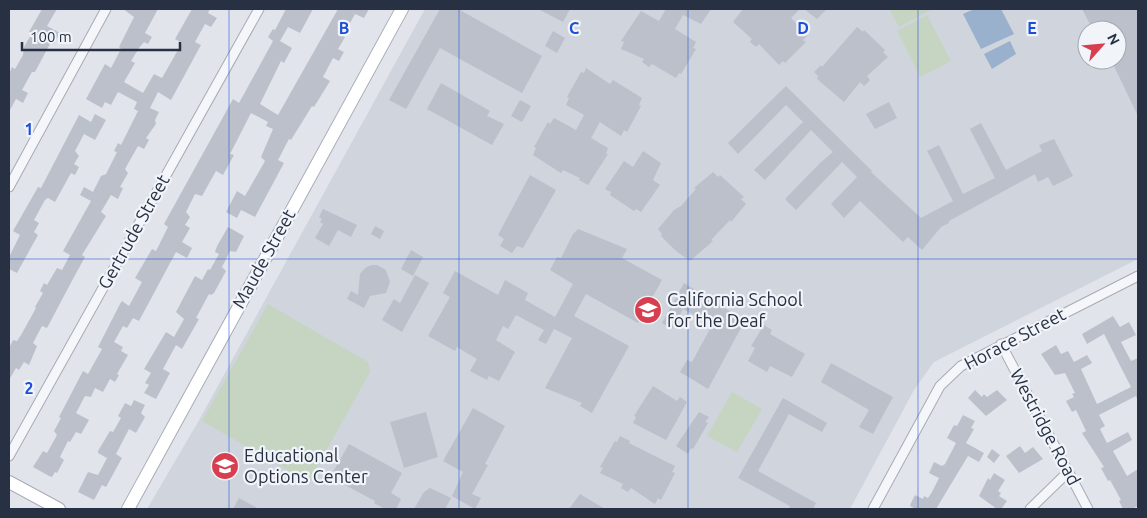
<svg xmlns="http://www.w3.org/2000/svg" width="1147" height="518" font-family="Ubuntu,sans-serif">
<style>
.built{fill:#cfd4dd;fill-rule:evenodd}
.green{fill:#c6d5c2}
.water{fill:#9ab1cd}
.building{fill:#bbc0cb}
.lines{fill:none;stroke-linecap:round;stroke-linejoin:round}
.street-casing{stroke:#a6abb6;stroke-width:11}
.secondary-casing{stroke:#a6abb6;stroke-width:14}
.street{stroke:#f4f6f9;stroke-width:9}
.secondary{stroke:#fff;stroke-width:12}
.grid{fill:none;stroke:#1d4ed8;stroke-width:1;stroke-opacity:0.55}
.labels{text-anchor:middle;stroke-width:4.5;stroke-linejoin:round;paint-order:stroke}
.street-label{font-size:18px;fill:#283144;stroke:#f1f4f8}
.poi-label{font-size:18px;fill:#283144;stroke:#f1f4f8;text-anchor:start}
.grid-label{font-size:16px;text-anchor:middle;font-weight:bold;fill:#1d4ed8;stroke:#f1f4f8;stroke-width:4.5;stroke-linejoin:round;paint-order:stroke}
</style>
<rect width="100%" height="100%" fill="#e1e5eb"/>
<path class="built" d="M 425,9 L 1138,9 L 1138,259 L 934,362 L 914,390 L 850,509 L 147,509 L 198,422 ZM 1087,30 L 1117,30 L 1117,60 L 1087,60 Z"/>
<path class="green" d="M 889,9 L 933,9 L 899,27 Z
M 927,15 L 951,61 L 920,77 L 897,31 Z
M 268,304 L 368,362 L 370,372 L 309,482 L 202,421 Z
M 732,392 L 762,409 L 737,452 L 707,436 Z"/>
<path class="water" d="M 974,9 L 1001,9 L 1014,34 L 981,49 L 963,14 Z
M 1010,41 L 1016,54 L 992,69 L 984,54 Z"/>
<path class="building" d="M 42,9 L 57,9 L 47,26 L 60,33 L 54,44 L 51,42 L 35,72 L 32,72 L 22,90 L 28,93 L 23,103 L 16,99 L 9,112 L 9,74 L 12,67 L 15,69 L 23,55 L 24,47 L 32,33 L 29,32 Z
M 123,9 L 158,9 L 145,33 L 152,37 L 148,44 L 144,42 L 139,48 L 131,61 L 135,63 L 124,82 L 143,93 L 154,74 L 162,78 L 182,43 L 175,39 L 192,9 L 210,9 L 208,13 L 217,18 L 211,27 L 205,24 L 195,42 L 201,45 L 171,100 L 158,92 L 150,108 L 159,112 L 155,120 L 156,124 L 146,138 L 149,140 L 144,149 L 138,146 L 125,169 L 128,173 L 120,187 L 123,188 L 118,199 L 111,195 L 101,212 L 106,216 L 82,255 L 85,257 L 74,277 L 47,328 L 42,326 L 33,343 L 37,346 L 29,365 L 24,362 L 19,370 L 16,368 L 9,380 L 9,348 L 13,340 L 17,341 L 21,335 L 36,308 L 35,307 L 43,293 L 40,291 L 44,283 L 47,285 L 57,268 L 62,270 L 70,255 L 63,251 L 91,201 L 80,195 L 84,187 L 93,192 L 101,176 L 106,174 L 117,152 L 114,151 L 118,143 L 121,145 L 138,111 L 134,109 L 137,102 L 118,92 L 111,105 L 105,102 L 102,108 L 86,99 L 105,64 L 111,68 L 121,49 L 119,47 L 134,17 Z
M 286,9 L 313,9 L 300,33 L 288,27 L 280,41 L 292,48 L 284,63 L 281,61 L 260,104 L 278,115 L 338,9 L 369,9 L 364,18 L 355,14 L 343,36 L 345,37 L 338,49 L 344,52 L 339,61 L 333,58 L 323,77 L 330,81 L 314,107 L 312,106 L 291,140 L 289,139 L 278,160 L 284,163 L 255,217 L 241,210 L 237,218 L 226,212 L 237,191 L 245,196 L 265,161 L 261,157 L 273,129 L 266,126 L 268,122 L 251,113 L 230,154 L 234,155 L 223,175 L 216,171 L 202,196 L 195,194 L 186,212 L 190,217 L 185,225 L 190,228 L 182,242 L 192,248 L 187,258 L 176,252 L 139,321 L 133,318 L 127,328 L 123,326 L 114,342 L 123,347 L 121,351 L 128,355 L 117,374 L 119,375 L 115,382 L 110,379 L 103,392 L 95,388 L 91,397 L 85,396 L 76,413 L 89,420 L 81,434 L 76,432 L 70,442 L 68,441 L 60,457 L 64,460 L 57,473 L 55,472 L 52,477 L 49,476 L 33,467 L 43,451 L 47,453 L 57,435 L 54,431 L 61,418 L 59,417 L 83,371 L 88,374 L 102,349 L 98,347 L 120,304 L 122,301 L 129,306 L 142,282 L 135,278 L 152,249 L 156,251 L 168,227 L 164,224 L 233,99 L 239,103 L 273,41 L 268,37 L 273,29 L 275,30 Z
M 440,9 L 458,9 L 542,56 L 522,93 L 440,48 L 406,109 L 389,100 Z
M 538,9 L 570,9 L 563,22 Z
M 666,9 L 711,9 L 701,24 L 683,15 L 675,29 L 696,42 L 693,48 L 696,49 L 681,74 L 679,73 L 676,78 L 652,64 L 649,67 L 642,62 L 644,59 L 621,49 L 624,42 L 621,41 L 641,11 L 659,21 Z
M 743,9 L 800,9 L 791,18 L 808,35 L 803,40 L 806,42 L 785,63 L 783,61 L 779,65 L 759,44 L 756,47 L 750,42 L 752,39 L 733,22 Z
M 804,9 L 827,9 L 817,19 Z
M 1082,9 L 1138,9 L 1138,116 L 1111,60 L 1117,60 L 1117,30 L 1093,30 Z
M 857,27 L 863,32 L 864,30 L 885,50 L 883,52 L 888,57 L 867,76 L 870,80 L 864,86 L 860,82 L 844,102 L 817,79 L 818,76 L 814,72 L 821,65 L 822,67 Z
M 553,31 L 565,38 L 557,53 L 545,46 Z
M 586,68 L 610,84 L 613,80 L 642,98 L 639,105 L 641,106 L 627,132 L 624,130 L 621,136 L 600,122 L 591,138 L 608,148 L 606,154 L 608,154 L 588,185 L 579,180 L 580,178 L 563,170 L 561,173 L 533,155 L 536,148 L 534,147 L 548,122 L 550,124 L 554,118 L 576,130 L 584,115 L 566,105 L 569,98 L 567,97 L 581,72 L 584,73 Z
M 441,83 L 490,111 L 487,116 L 504,124 L 492,145 L 427,109 Z
M 786,86 L 872,171 L 871,172 L 921,218 L 953,201 L 927,151 L 939,145 L 963,194 L 995,178 L 970,129 L 981,123 L 1006,170 L 1042,151 L 1039,145 L 1054,139 L 1073,176 L 1053,186 L 1048,177 L 1038,182 L 1035,174 L 949,221 L 949,223 L 941,227 L 922,250 L 908,237 L 903,242 L 860,201 L 844,218 L 831,204 L 857,177 L 842,162 L 796,210 L 785,199 L 820,163 L 833,152 L 811,130 L 765,180 L 754,170 L 803,122 L 786,105 L 738,154 L 728,143 Z
M 520,100 L 531,106 L 522,122 L 511,116 Z
M 889,102 L 897,118 L 875,129 L 866,114 Z
M 95,114 L 106,120 L 95,140 L 84,134 L 75,151 L 79,156 L 74,164 L 79,167 L 75,175 L 71,173 L 55,202 L 48,198 L 45,200 L 34,220 L 39,223 L 34,232 L 38,235 L 17,273 L 9,269 L 9,257 L 20,235 L 13,231 L 38,187 L 41,188 L 79,115 L 91,122 Z
M 643,151 L 661,163 L 653,180 L 660,185 L 641,212 L 636,209 L 634,211 L 610,195 L 611,192 L 605,189 L 624,161 L 633,167 Z
M 713,172 L 718,177 L 720,175 L 744,197 L 741,199 L 746,204 L 731,222 L 730,220 L 711,240 L 713,241 L 690,261 L 676,251 L 661,236 L 662,234 L 658,229 L 674,210 L 681,206 L 696,189 L 694,188 Z
M 530,175 L 556,190 L 523,248 L 517,246 L 512,253 L 500,246 L 504,239 L 498,235 Z
M 323,209 L 357,225 L 351,237 L 338,230 L 329,246 L 315,238 L 323,224 L 320,222 L 322,219 L 319,217 Z
M 375,226 L 384,231 L 380,239 L 371,234 Z
M 228,227 L 244,236 L 236,252 L 230,251 L 222,267 L 226,271 L 214,293 L 211,295 L 209,294 L 196,318 L 199,319 L 182,349 L 176,345 L 163,369 L 170,373 L 156,399 L 144,393 L 149,385 L 145,383 L 151,373 L 144,369 L 166,332 L 174,337 L 184,319 L 176,312 L 195,276 L 202,280 L 208,269 L 210,270 L 219,254 L 215,252 L 217,246 Z
M 578,229 L 627,249 L 622,258 L 662,280 L 638,323 L 586,294 L 574,316 L 629,346 L 592,413 L 580,406 L 582,403 L 545,388 L 572,338 L 554,329 L 546,344 L 538,340 L 544,330 L 516,315 L 508,329 L 503,326 L 496,340 L 515,352 L 499,381 L 489,376 L 487,380 L 470,371 L 477,359 L 457,347 L 455,351 L 428,336 L 450,297 L 443,293 L 455,271 L 498,295 L 505,280 L 528,293 L 525,300 L 555,317 L 573,284 L 550,270 L 557,257 L 561,258 L 573,234 Z
M 411,250 L 423,257 L 413,276 L 401,269 Z
M 371,265 L 377,265 L 386,270 L 390,282 L 386,293 L 370,296 L 364,308 L 347,299 L 351,291 L 358,295 L 360,274 L 365,268 Z
M 415,275 L 429,283 L 402,332 L 382,320 L 394,299 L 400,303 Z
M 684,283 L 739,317 L 735,323 L 742,326 L 708,389 L 680,372 L 687,360 L 692,362 L 712,325 L 683,309 L 672,329 L 662,323 Z
M 1113,316 L 1120,327 L 1129,322 L 1136,335 L 1121,342 L 1131,361 L 1138,358 L 1138,401 L 1136,396 L 1099,415 L 1105,426 L 1100,429 L 1107,443 L 1128,432 L 1132,440 L 1113,451 L 1127,476 L 1138,469 L 1138,506 L 1132,509 L 1123,509 L 1119,501 L 1121,500 L 1110,480 L 1108,481 L 1101,468 L 1104,467 L 1082,433 L 1086,431 L 1076,410 L 1072,412 L 1066,401 L 1074,397 L 1072,394 L 1075,393 L 1065,373 L 1055,375 L 1041,354 L 1056,345 L 1061,354 L 1068,351 L 1074,362 L 1087,355 L 1092,363 L 1081,369 L 1097,404 L 1131,387 L 1104,334 L 1087,344 L 1082,334 Z
M 764,325 L 772,330 L 770,334 L 805,354 L 792,377 L 770,366 L 767,372 L 748,361 L 755,348 L 751,346 Z
M 831,363 L 893,397 L 873,434 L 859,427 L 869,410 L 821,382 Z
M 653,386 L 677,401 L 680,397 L 687,402 L 666,440 L 633,423 L 636,417 L 634,416 Z
M 975,390 L 982,397 L 984,394 L 987,397 L 997,390 L 1007,400 L 986,416 L 968,398 Z
M 783,398 L 827,423 L 822,432 L 789,414 L 758,471 L 816,503 L 813,509 L 789,509 L 790,506 L 738,478 Z
M 134,400 L 145,405 L 141,413 L 145,417 L 136,433 L 129,429 L 116,454 L 122,458 L 106,487 L 102,485 L 94,500 L 78,492 L 88,472 L 98,475 L 107,458 L 98,453 L 98,451 L 110,431 L 113,432 L 121,418 L 118,416 L 125,403 L 131,406 Z
M 473,408 L 505,426 L 485,464 L 488,465 L 472,494 L 481,498 L 475,509 L 452,496 L 463,472 L 443,461 Z
M 426,412 L 438,457 L 404,468 L 390,422 Z
M 699,412 L 709,417 L 705,422 L 708,423 L 693,449 L 691,448 L 688,454 L 676,446 Z
M 963,415 L 975,421 L 971,428 L 974,429 L 966,443 L 984,453 L 979,462 L 968,456 L 936,509 L 916,509 L 910,506 L 911,503 L 915,495 L 923,499 L 924,496 L 928,498 L 932,492 L 939,478 L 929,473 L 934,462 L 942,466 L 945,464 L 956,443 L 947,438 L 954,425 L 957,426 Z
M 620,436 L 630,441 L 629,443 L 675,466 L 672,472 L 675,473 L 661,500 L 658,498 L 655,504 L 631,488 L 628,492 L 621,488 L 623,484 L 600,473 L 603,468 L 600,467 L 615,441 L 617,442 Z
M 349,444 L 402,473 L 391,493 L 401,499 L 396,509 L 385,509 L 374,503 L 375,501 L 330,477 Z
M 1020,446 L 1025,453 L 1033,447 L 1043,459 L 1019,473 L 1006,456 Z
M 992,449 L 1000,455 L 994,463 L 987,457 Z
M 994,473 L 1005,480 L 998,491 L 1001,493 L 999,496 L 1007,501 L 1001,509 L 997,509 L 979,496 L 988,478 L 990,480 Z
M 430,488 L 451,498 L 445,509 L 414,509 L 424,492 Z
M 580,494 L 605,509 L 569,509 Z
M 239,498 L 259,509 L 233,509 Z"/>
<g class="lines">
<g class="street-casing">
<path id="street" d="M 9,187 L 106,9
M 1001,344 L 1088,509
M 9,456 L 259,9
M 873,509 L 940,386 L 961,366 L 1138,276
M 1030,509 L 1068,472"/>
</g>
<g class="secondary-casing">
<path id="secondary" d="M 9,482 L 59,509
M 128,509 L 402,9"/>
</g>
<use href="#street" class="street"/>
<use href="#secondary" class="secondary"/>
</g>
<path class="grid" d="M 229,9 L 229,509M 459,9 L 459,509M 688,9 L 688,509M 918,9 L 918,509M 9,259 L 1138,259"/>
<defs>
<g id="school-disc" transform="scale(1.4375)"><circle r="9.5" fill="#d73f50" stroke="#f1f4f8"/><path d="M0-5L7-2L0 1L-7-2ZM-4 1L0 2.5L4 1V4Q0 6-4 4Z" fill="#fff"/></g>
</defs>
<g fill-rule="evenodd">
<use href="#school-disc" x="648" y="310"/>
<use href="#school-disc" x="225" y="466"/>
</g>
<g class="labels">
<g class="street-label">
<text transform="translate(134 232) rotate(-61)" y="6">Gertrude Street</text>
<text transform="translate(264 259) rotate(-61)" y="6">Maude Street</text>
<text transform="translate(1015 339) rotate(-28)" y="6">Horace Street</text>
<text transform="translate(1045 427) rotate(62)" y="6">Westridge Road</text>
</g>
<g class="poi-label">
<text x="667" y="306">California School<tspan x="667" dy="21">for the Deaf</tspan></text>
<text x="244" y="462">Educational<tspan x="244" dy="21">Options Center</tspan></text>
</g>
</g>
<g class="grid-label">
<text x="344" y="34">B</text>
<text x="574" y="34">C</text>
<text x="803" y="34">D</text>
<text x="1032" y="34">E</text>
<text x="29" y="135">1</text>
<text x="29" y="394">2</text>
</g>
<rect width="1147" height="518" fill="none" stroke="#283144" stroke-width="20"/>
<g transform="translate(1102 45) rotate(63)"><circle r="24" fill="#f1f4f8" stroke="#a1a6b0"/>
<path d="M0-4L9 19L0 12L-9 19Z" fill="#d73f50"/>
<text y="-8" font-size="14" font-weight="bold" text-anchor="middle" fill="#283144">N</text>
</g>
<path d="M22 42v8h158v-8" fill="none" stroke="#283144" stroke-width="2.5"/>
<text x="30" y="42" font-size="15" fill="#283144" stroke="#f1f4f8" stroke-width="4" paint-order="stroke">100 m</text>
</svg>
